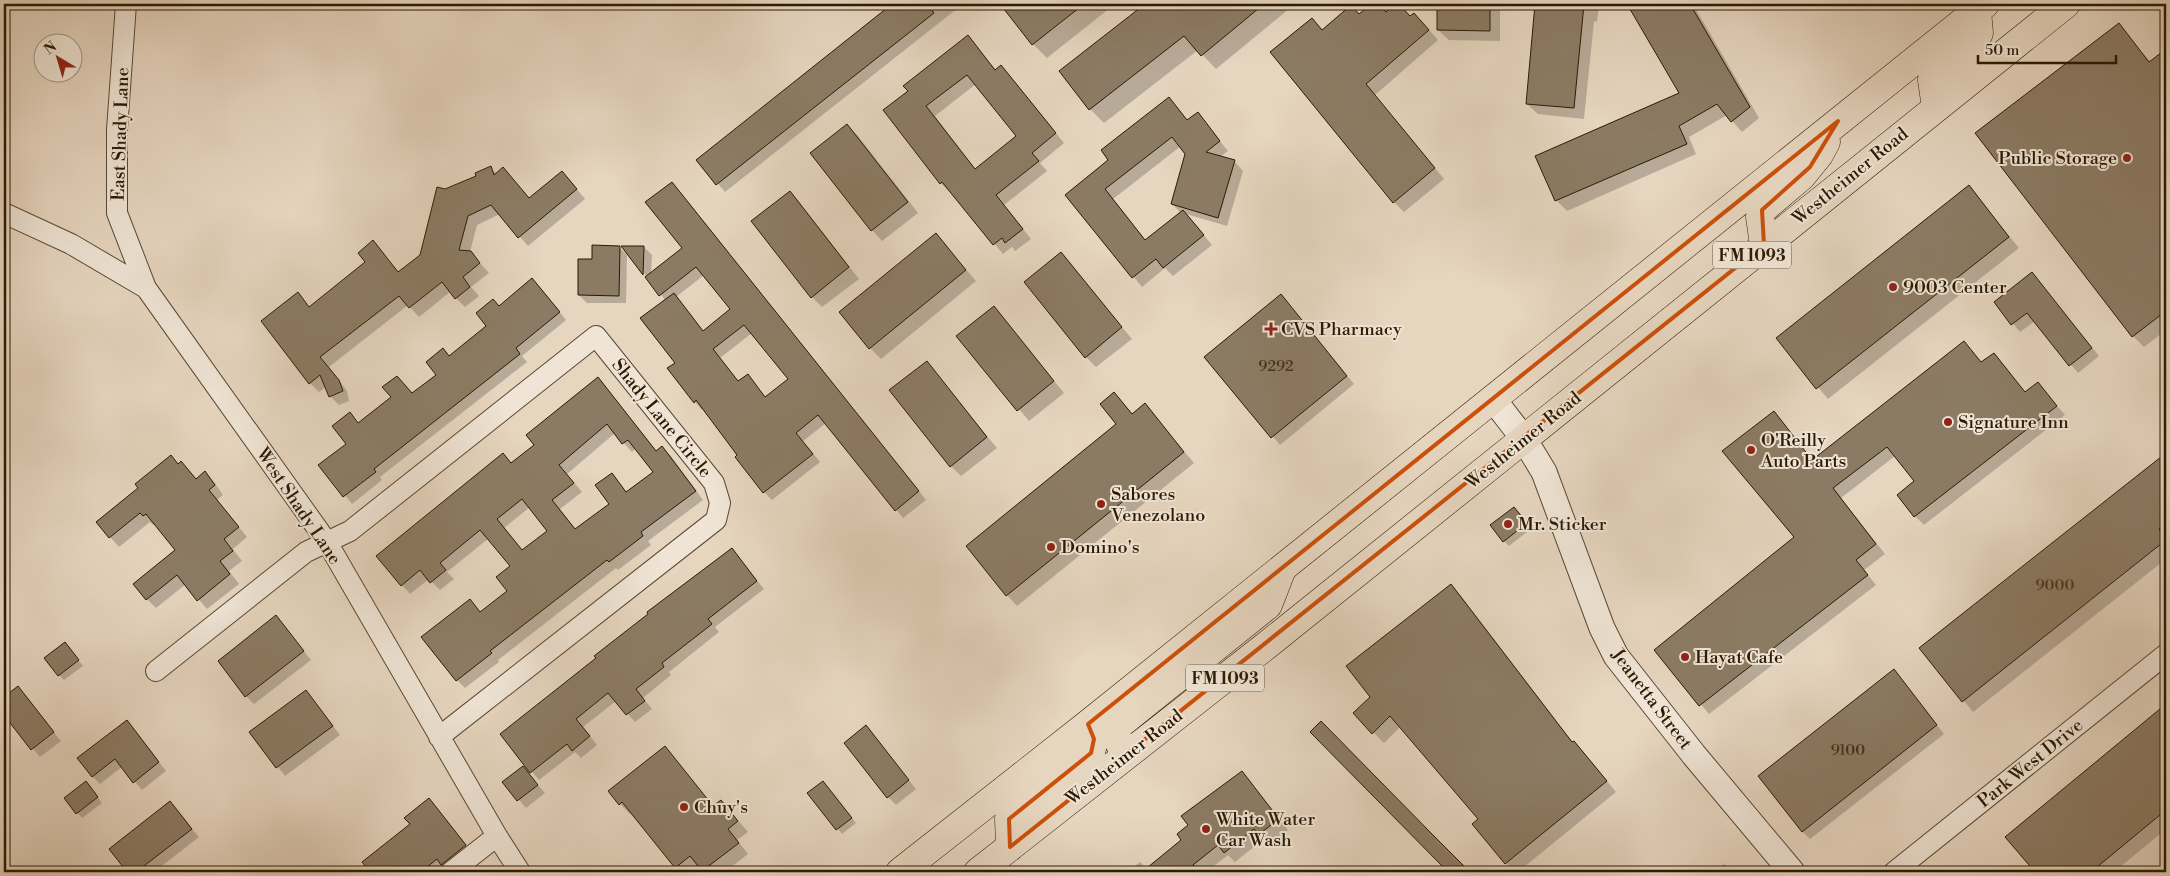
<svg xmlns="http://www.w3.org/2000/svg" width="2170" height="876" font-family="'Libre Bodoni',serif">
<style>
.shadow{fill:#0003;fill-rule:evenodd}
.building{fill:#8c7b64;stroke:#2b1a02;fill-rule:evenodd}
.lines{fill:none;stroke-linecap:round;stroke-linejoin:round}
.minor-casing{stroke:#5a4931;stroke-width:22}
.tertiary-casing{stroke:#5a4931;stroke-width:27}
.primary-casing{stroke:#2b1a02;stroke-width:29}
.minor{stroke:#efe4d5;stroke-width:20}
.tertiary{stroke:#efe4d5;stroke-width:25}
.primary{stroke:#e6d5bf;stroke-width:28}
.marked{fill:none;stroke:#cc500a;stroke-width:4;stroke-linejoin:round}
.poi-dot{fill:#8f2418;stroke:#efe4d5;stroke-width:2}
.labels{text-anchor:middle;stroke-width:4;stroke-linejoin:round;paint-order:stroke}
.number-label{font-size:15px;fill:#43321a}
.shield{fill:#efe4d5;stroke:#665741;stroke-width:1}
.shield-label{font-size:16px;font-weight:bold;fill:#2b1a02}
.street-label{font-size:18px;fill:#2b1a02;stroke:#efe4d5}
.poi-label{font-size:18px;fill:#2b1a02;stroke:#efe4d5;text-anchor:start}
</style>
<rect width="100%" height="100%" fill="#e6d5bf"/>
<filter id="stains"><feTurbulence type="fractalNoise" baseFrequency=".004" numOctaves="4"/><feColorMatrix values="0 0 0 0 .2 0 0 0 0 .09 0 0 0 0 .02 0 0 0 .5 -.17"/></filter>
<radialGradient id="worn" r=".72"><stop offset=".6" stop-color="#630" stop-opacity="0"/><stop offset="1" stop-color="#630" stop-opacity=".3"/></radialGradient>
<path class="shadow" d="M 894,4 L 963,4 L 725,192 L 698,160 Z
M 1006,4 L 1115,4 L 1047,58 L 1033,44 L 1003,6 Z
M 1147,4 L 1295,4 L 1216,69 L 1198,50 L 1104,123 L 1090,109 L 1061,72 Z
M 1373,4 L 1377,4 L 1386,13 L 1397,4 L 1410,17 L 1424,24 L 1438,40 L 1375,95 L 1444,179 L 1404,212 L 1394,202 L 1312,20 L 1323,30 L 1360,15 Z
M 1438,4 L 1500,4 L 1500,41 L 1449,40 L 1438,30 Z
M 1536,4 L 1599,4 L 1597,22 L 1594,21 L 1584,119 L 1538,114 L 1527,104 Z
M 1628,4 L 1693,4 L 1759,118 L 1742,132 L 1727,115 L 1689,137 L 1696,154 L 1567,211 L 1556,200 L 1681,94 Z
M 1808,4 L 1823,4 L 1814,10 Z
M 2118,24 L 2151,63 L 2166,51 L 2166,330 L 2144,347 L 2133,336 L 1977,133 Z
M 968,37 L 996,70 L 1001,66 L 1010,76 L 1064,143 L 1040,163 L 1047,171 L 1004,205 L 1031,239 L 1015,251 L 1012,247 L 1003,254 L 951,191 L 950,192 L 941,183 L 909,92 ZM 976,84 L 1018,137 L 976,170 L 935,116 Z
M 1169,98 L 1188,121 L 1197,113 L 1228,151 L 1220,157 L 1234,161 L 1243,171 L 1227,226 L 1186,214 L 1212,245 L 1173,276 L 1165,268 L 1142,287 L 1067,195 L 1110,160 ZM 1181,146 L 1186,154 L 1172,204 L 1181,213 L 1146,241 L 1113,199 Z
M 847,125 L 858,136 L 918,213 L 882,241 L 872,230 Z
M 490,168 L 497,174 L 503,169 L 530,199 L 571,182 L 585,199 L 528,246 L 500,214 L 477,225 L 470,252 L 489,273 L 471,287 L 479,296 L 465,307 L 450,292 L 419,317 L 408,305 L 329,367 L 347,391 L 349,401 L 339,405 L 330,396 L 326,387 L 319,392 L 310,383 L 298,294 L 310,308 L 367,262 L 373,242 L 399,272 L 421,256 L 445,190 L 478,176 Z
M 671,183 L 926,500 L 903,518 L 826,423 L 803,441 L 820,462 L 772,500 L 764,492 L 704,408 L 702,410 L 695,402 L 676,363 L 666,301 L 623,247 L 644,247 L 652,255 L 651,274 L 684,249 ZM 704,275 L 732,310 L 704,332 L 676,297 ZM 752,333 L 790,379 L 766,398 L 748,376 L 739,382 L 720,358 Z
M 1969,187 L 2019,248 L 1828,399 L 1777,338 Z
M 790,193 L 800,203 L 859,279 L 822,307 L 812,297 Z
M 936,235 L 976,281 L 881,359 L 870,348 Z
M 619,247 L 627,255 L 626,303 L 587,303 L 579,295 L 594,261 Z
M 1061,254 L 1132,339 L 1096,367 L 1086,357 Z
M 2032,274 L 2099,356 L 2078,373 L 2035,321 L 2020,332 L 1996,303 Z
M 542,290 L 566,320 L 522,356 L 527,362 L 380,477 L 382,480 L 352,504 L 320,465 L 347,444 L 350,414 L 359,424 L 412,395 L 438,375 L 443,350 L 450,356 L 488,326 L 500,307 Z
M 1288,304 L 1354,384 L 1280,445 L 1206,357 Z
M 994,308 L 1064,393 L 1029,421 L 958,336 Z
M 1964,343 L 1982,363 L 1994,354 L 2026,393 L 2038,384 L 2065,415 L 1924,525 L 1915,516 L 1915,482 L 1895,456 L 1841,498 L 1885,554 L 1864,570 L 1876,585 L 1709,714 L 1656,650 L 1796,538 L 1774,413 L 1813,461 Z
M 926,363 L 997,448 L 961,476 L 951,466 Z
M 598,378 L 657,452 L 662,448 L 671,456 L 703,500 L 648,541 L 651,545 L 618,570 L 616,568 L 498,660 L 499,662 L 465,688 L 457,680 L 470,600 L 481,613 L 509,592 L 511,567 L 489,538 L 447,572 L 454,579 L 440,590 L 429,579 L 410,594 L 402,585 L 503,455 L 512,464 L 536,445 ZM 615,433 L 632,452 L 636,448 L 654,472 L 627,493 L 612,475 L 611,504 L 576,530 L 560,509 L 582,492 L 567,474 ZM 530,507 L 549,531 L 523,551 L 504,528 Z
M 1114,394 L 1133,414 L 1145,405 L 1194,463 L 1017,606 L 1007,595 L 1118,425 Z
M 2166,455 L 2166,559 L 1973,712 L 1921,648 Z
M 171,457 L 179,465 L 181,463 L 197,480 L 205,473 L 214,482 L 223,495 L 217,500 L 247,537 L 233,549 L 242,561 L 229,571 L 239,584 L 207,609 L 186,584 L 156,608 L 147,599 L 177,550 L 155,523 L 153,525 L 150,522 L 119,547 L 97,522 L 140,488 Z
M 1519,513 L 1531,529 L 1509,546 L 1504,541 Z
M 732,550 L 764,589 L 715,627 L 719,632 L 669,672 L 671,675 L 643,698 L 652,709 L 635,722 L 616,701 L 583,727 L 597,745 L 581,758 L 575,752 L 539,780 L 502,735 Z
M 1451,585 L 1461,596 L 1573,743 L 1584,753 L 1616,792 L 1518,872 L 1515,872 L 1506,863 L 1479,819 L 1400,727 L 1384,743 L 1354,713 L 1372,697 Z
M 276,617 L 311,660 L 254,704 L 246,696 Z
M 70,649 L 83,666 L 64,680 L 59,675 Z
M 1894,671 L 1944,734 L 1810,839 L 1802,831 Z
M 18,688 L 61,741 L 40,757 L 4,713 L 4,699 Z
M 306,691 L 340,735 L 285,776 L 251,732 Z
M 2166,706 L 2166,829 L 2114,872 L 2036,872 L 2007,837 Z
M 127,722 L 166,771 L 142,790 L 122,767 L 100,784 L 92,776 Z
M 866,727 L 916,789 L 896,805 L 888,797 Z
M 665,748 L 714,807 L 721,801 L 748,832 L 737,840 L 748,854 L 725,872 L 705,872 L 700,867 L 693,872 L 680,872 L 632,813 L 630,814 L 620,804 Z
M 523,768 L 545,793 L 526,808 L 504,782 Z
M 1242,772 L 1288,830 L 1269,844 L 1264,839 L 1235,862 L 1228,855 L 1206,872 L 1127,872 L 1140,862 L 1147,869 L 1183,840 L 1190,825 Z
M 823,782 L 856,823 L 842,834 L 809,793 Z
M 91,788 L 102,803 L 82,818 L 66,799 Z
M 429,800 L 473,854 L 439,872 L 363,872 L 411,824 Z
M 170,803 L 199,837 L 154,872 L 129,872 L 111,850 Z
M 1724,864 L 1732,872 L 1713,872 Z
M 1640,866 L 1646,872 L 1632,872 Z"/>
<path class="building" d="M 892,4 L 927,4 L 934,13 L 716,185 L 696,160 Z
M 1000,4 L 1084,4 L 1032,45 Z
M 1145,4 L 1264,4 L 1201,56 L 1184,36 L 1089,110 L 1059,71 Z
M 1371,4 L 1378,4 L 1386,12 L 1395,4 L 1399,4 L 1410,16 L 1414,13 L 1429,30 L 1366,84 L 1435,168 L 1393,203 L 1270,52 L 1312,18 L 1322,30 L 1351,5 L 1359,14 Z
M 1437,4 L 1490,4 L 1490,31 L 1437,30 Z
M 1535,4 L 1584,4 L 1574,108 L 1526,104 Z
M 1627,4 L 1690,4 L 1750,107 L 1731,122 L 1717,104 L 1679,126 L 1687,144 L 1555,201 L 1535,156 L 1679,93 Z
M 2119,23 L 2149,62 L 2166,49 L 2166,311 L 2132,337 L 1975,133 Z
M 968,35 L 995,70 L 1001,65 L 1056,133 L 1032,153 L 1039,161 L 996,195 L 1023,229 L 1005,243 L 1002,238 L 993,245 L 942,182 L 940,184 L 883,110 L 908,91 L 903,86 ZM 967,75 L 1016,136 L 975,169 L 926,106 Z
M 1169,97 L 1187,120 L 1198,112 L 1220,141 L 1206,152 L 1235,160 L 1218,218 L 1171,204 L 1185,154 L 1172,137 L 1105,189 L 1145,240 L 1183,210 L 1204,235 L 1163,268 L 1156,259 L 1132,278 L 1065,195 L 1108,160 L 1101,150 Z
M 847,124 L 908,202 L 871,231 L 810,153 Z
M 491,166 L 494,175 L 503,167 L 529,198 L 562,171 L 577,189 L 518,238 L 491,205 L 468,216 L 459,250 L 471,251 L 480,263 L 463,277 L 470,287 L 455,299 L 442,282 L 409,308 L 399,296 L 320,357 L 339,380 L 343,391 L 329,397 L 320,375 L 309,384 L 261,321 L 298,292 L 309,307 L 365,262 L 358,253 L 373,240 L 398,272 L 420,255 L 437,187 L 445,189 L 476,176 L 475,173 Z
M 672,182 L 919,491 L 895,511 L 818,415 L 796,433 L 813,454 L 763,493 L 735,457 L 737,455 L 696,400 L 694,403 L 667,368 L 675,363 L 640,318 L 674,293 L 703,331 L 730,309 L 696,267 L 659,296 L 645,277 L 682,248 L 645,202 ZM 744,325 L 788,379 L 765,397 L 748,374 L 738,381 L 713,349 Z
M 1969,185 L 2009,237 L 1816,389 L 1776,338 Z
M 790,191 L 849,267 L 811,298 L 751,221 Z
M 936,233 L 966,270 L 869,349 L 839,312 Z
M 592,245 L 620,246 L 619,296 L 578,295 L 578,259 L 592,259 Z
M 621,246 L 644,246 L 643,275 Z
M 1061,252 L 1122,327 L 1085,358 L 1024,282 Z
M 2032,272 L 2092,348 L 2069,366 L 2027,313 L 2011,325 L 1994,302 Z
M 532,278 L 560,312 L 516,348 L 520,354 L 374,469 L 376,472 L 343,497 L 318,465 L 346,444 L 332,426 L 350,412 L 358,423 L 391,397 L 382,387 L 397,376 L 412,393 L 436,375 L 426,362 L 443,348 L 449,356 L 486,326 L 476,313 L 493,299 L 499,306 Z
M 1281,294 L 1347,376 L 1271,438 L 1204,357 Z
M 994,306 L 1054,381 L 1017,411 L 956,336 Z
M 1964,341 L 1981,362 L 1994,353 L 2025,392 L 2038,382 L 2057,406 L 1914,517 L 1897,495 L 1914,481 L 1887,447 L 1833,488 L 1876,544 L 1856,560 L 1868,575 L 1699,706 L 1654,650 L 1794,537 L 1722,451 L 1774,411 L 1812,460 Z
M 927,361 L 987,437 L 950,467 L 889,390 Z
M 598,377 L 656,451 L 662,446 L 696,491 L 641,532 L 643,536 L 609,562 L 607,560 L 490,651 L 492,653 L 456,681 L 421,637 L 470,599 L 480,612 L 507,591 L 496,577 L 510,566 L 480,530 L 440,563 L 446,570 L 430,583 L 420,570 L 401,586 L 376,556 L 503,453 L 511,463 L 534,445 L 526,435 ZM 607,424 L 622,444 L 628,440 L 653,472 L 626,492 L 612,473 L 595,485 L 609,504 L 575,529 L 552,500 L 574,483 L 559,465 ZM 522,499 L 547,531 L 522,550 L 497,519 Z
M 1114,392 L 1132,414 L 1145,403 L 1184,452 L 1006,596 L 966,546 L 1116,424 L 1100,404 Z
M 2166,453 L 2166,524 L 2159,529 L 2166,540 L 1962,702 L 1919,648 Z
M 171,455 L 178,464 L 181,461 L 196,479 L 205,471 L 215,485 L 209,490 L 239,527 L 224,539 L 233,551 L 220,561 L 230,574 L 197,601 L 177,575 L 146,600 L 133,584 L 175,550 L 146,514 L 143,516 L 140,513 L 109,538 L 96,522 L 138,488 L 135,484 Z
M 1514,507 L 1527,523 L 1503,542 L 1490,525 Z
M 732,548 L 757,581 L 708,619 L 712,624 L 662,663 L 664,667 L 636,689 L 645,701 L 626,715 L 608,693 L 576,719 L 590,736 L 572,751 L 567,744 L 530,773 L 500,734 L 596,658 L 594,656 L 648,614 L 647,612 Z
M 1451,584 L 1572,742 L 1574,741 L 1607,781 L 1505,864 L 1472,824 L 1478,819 L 1390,716 L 1372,734 L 1353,713 L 1370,697 L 1346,666 Z
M 276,615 L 304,651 L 245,697 L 218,661 Z
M 65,642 L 79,660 L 58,676 L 44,658 Z
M 1894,669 L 1937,725 L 1802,832 L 1758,776 Z
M 18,686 L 54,732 L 31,750 L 4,715 L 4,697 Z
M 306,690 L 333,726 L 276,768 L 249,732 Z
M 2166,704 L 2166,810 L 2091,872 L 2035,872 L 2005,837 Z
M 127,720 L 159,762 L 133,783 L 115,759 L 92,777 L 77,758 Z
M 1321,721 L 1431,833 L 1470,872 L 1448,872 L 1310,732 Z
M 866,725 L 909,780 L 887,798 L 844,743 Z
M 665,746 L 713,806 L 721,800 L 738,821 L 728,829 L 739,843 L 702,871 L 690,856 L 675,868 L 622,802 L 619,805 L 608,791 Z
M 523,766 L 538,785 L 517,801 L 502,782 Z
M 1242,771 L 1279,819 L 1258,835 L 1254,829 L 1224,853 L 1218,845 L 1193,865 L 1199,872 L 1142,872 L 1181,840 L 1177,834 L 1188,825 L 1181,816 Z
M 86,781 L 98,797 L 76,814 L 64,798 Z
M 823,781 L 852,818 L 836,830 L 807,793 Z
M 429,798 L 466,845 L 441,865 L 437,859 L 421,872 L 370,872 L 362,862 L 410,824 L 404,818 Z
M 170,801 L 192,829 L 136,872 L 127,872 L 109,849 Z"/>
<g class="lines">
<g class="minor-casing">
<path id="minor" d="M 126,4 L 117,130 L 117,213 L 146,288
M 4,213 L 71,244 L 146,288 L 327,542 L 497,836 L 520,872
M 156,671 L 306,552 L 350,531 L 596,336 L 714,483 L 720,503 L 716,520 L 439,737
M 451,872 L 497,836
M 1894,872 L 2166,654"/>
</g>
<g class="tertiary-casing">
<path id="tertiary" d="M 1493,399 L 1524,439 L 1544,472 L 1602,628 L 1616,656 L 1694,755 L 1792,872"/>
</g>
<g class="primary-casing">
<path id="primary" d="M 1936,108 L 1932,80 L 1974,44 L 1979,33 L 1977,11
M 1764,245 L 1760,217 L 1762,210 L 1802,176 L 1819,155 L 1826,142
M 1126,755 C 1120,744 1112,735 1120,724 L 1268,605 L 1282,569
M 1010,847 L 1009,819 L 1091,753 L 1094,739 L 1088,724
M 900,872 L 1088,724 L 1985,4
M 978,872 L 1267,645 L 2066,4"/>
</g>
<use href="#minor" class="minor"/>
<use href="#tertiary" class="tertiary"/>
<use href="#primary" class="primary"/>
</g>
<path class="marked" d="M 1838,121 L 1810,167 L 1762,210 L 1764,245 L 1010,847 L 1009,819 L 1091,753 L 1094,739 L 1088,724 Z"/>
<g class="poi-dot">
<circle cx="2127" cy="158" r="5"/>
<circle cx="1893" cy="287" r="5"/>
<path d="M1268.5 321.5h5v5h5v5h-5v5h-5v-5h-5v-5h5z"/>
<circle cx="1948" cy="422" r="5"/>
<circle cx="1751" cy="450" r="5"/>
<circle cx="1101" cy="504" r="5"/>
<circle cx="1508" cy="524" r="5"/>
<circle cx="1051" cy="547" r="5"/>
<circle cx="1685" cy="657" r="5"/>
<circle cx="684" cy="807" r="5"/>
<circle cx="1206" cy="829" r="5"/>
</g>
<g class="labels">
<g class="number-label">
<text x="1276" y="371">9292</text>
<text x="2055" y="590">9000</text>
<text x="1848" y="755">9100</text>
</g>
<g class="shield">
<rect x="1713" y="241.5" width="78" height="27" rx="4"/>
<rect x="1186" y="664.5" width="78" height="27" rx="4"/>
</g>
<g class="shield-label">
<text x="1752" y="261">FM 1093</text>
<text x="1225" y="684">FM 1093</text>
</g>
<g class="street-label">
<text transform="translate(120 134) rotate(-88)" y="6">East Shady Lane</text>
<text transform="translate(1850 176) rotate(-39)" y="6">Westheimer Road</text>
<text transform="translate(662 418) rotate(51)" y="6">Shady Lane Circle</text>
<text transform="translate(1523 440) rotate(-39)" y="6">Westheimer Road</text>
<text transform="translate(299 506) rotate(56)" y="6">West Shady Lane</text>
<text transform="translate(1652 699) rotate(53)" y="6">Jeanetta Street</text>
<text transform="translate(1124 757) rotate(-38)" y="6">Westheimer Road</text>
<text transform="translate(2030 763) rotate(-39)" y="6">Park West Drive</text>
</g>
<g class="poi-label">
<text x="2117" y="164" text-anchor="end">Public Storage</text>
<text x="1903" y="293">9003 Center</text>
<text x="1281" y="335">CVS Pharmacy</text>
<text x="1958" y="428">Signature Inn</text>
<text x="1761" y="446">O'Reilly<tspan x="1761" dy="21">Auto Parts</tspan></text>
<text x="1111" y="500">Sabores<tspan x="1111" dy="21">Venezolano</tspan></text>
<text x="1518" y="530">Mr. Sticker</text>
<text x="1061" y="553">Domino's</text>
<text x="1695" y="663">Hayat Cafe</text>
<text x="694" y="813">Chuy's</text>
<text x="1216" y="825">White Water<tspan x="1216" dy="21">Car Wash</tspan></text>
</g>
</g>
<rect width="2170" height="876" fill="none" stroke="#e6d5bf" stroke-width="20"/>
<rect x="5" y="5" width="2160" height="866" fill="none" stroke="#2b1a02" stroke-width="2.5"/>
<rect x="10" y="10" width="2150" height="856" fill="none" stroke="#2b1a02"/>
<g transform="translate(58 58) rotate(322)"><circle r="24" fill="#efe4d5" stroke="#a19381"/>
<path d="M0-4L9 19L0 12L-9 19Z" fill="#8f2418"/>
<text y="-8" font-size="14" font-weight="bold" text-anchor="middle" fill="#2b1a02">N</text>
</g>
<path d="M1978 55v8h138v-8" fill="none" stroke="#2b1a02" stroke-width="2.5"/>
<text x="1985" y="55" font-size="15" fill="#2b1a02" stroke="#efe4d5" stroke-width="4" paint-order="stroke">50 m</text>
<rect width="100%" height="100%" filter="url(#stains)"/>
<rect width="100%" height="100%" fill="url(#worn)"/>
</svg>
